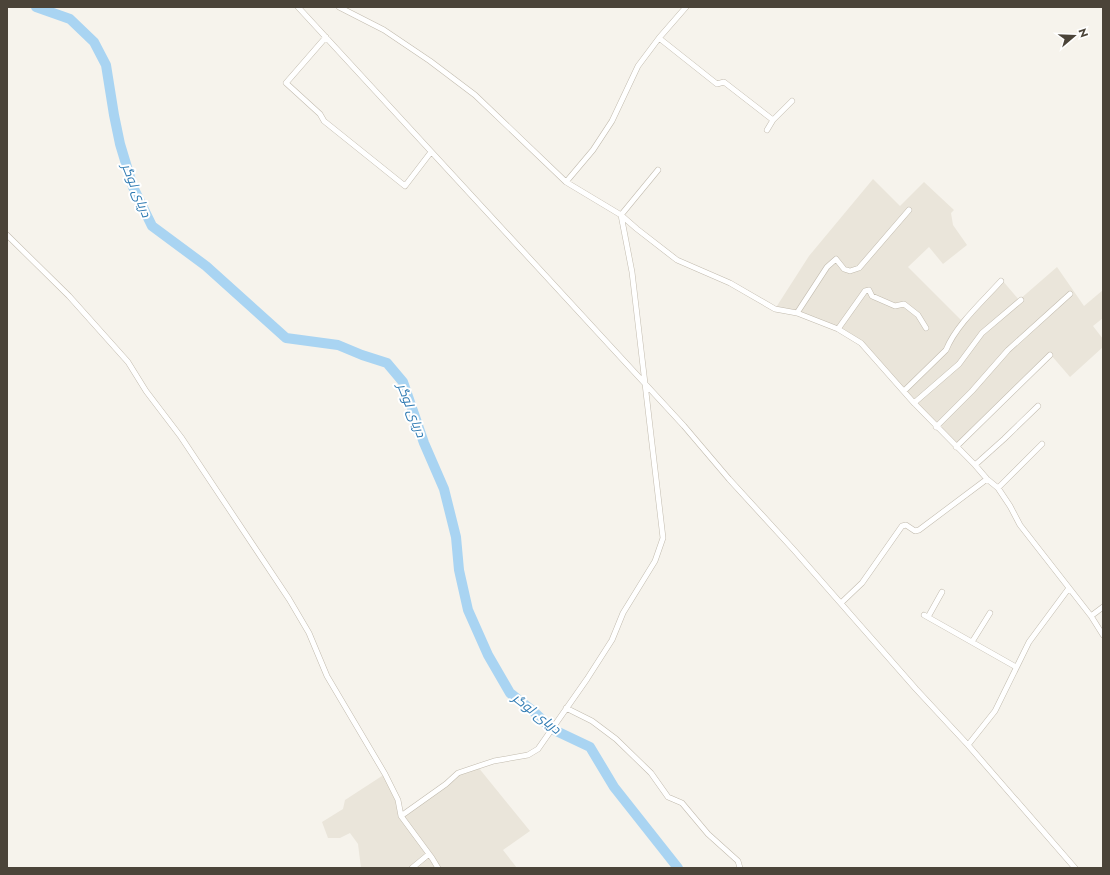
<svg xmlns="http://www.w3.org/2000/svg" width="1110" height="875" font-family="Jost,Cairo,sans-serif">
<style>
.residential{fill:#eae5da}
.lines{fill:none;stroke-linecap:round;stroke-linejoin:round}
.river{stroke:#a9d4f2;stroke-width:10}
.minor-casing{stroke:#c2bbae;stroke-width:6}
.minor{stroke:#fff;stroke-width:5}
.labels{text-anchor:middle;stroke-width:4;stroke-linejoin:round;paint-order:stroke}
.water-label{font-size:13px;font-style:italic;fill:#2e7ab2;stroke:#fff}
</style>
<rect width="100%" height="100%" fill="#f6f3ec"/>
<path class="residential" d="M 873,179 L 900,206 L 924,182 L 954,210 L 951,213 L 953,225 L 967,245 L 943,264 L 929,247 L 908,267 L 963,322 L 1002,280 L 1019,300 L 1057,267 L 1084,306 L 1103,290 L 1103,318 L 1093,326 L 1103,339 L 1103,347 L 1070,377 L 1051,355 L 956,447 L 861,343 L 838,329 L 797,313 L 775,309 L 809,256 Z
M 478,767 L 530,831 L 503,850 L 517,868 L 361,868 L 358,844 L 350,833 L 340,838 L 328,838 L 322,822 L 343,809 L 345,800 L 385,774 L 398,800 L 401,816 L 458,773 Z"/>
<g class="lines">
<path class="river" d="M 36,7 L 70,19 L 94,42 L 106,65 L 114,115 L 120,144 L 133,187 L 152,226 L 206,266 L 286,338 L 338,345 L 362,355 L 387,363 L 403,382 L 424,443 L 444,489 L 456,537 L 459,570 L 468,610 L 488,655 L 510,693 L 534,712 L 552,729 L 590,747 L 614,787 L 678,868"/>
<g class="minor-casing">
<path id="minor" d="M 298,7 L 684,426 L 729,479 L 794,550 L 916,689 L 968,745 L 1075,868
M 339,7 L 384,30 L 430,61 L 475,95 L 566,182 L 621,215 L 637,229 L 677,260 L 730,283 L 775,309 L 797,313 L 838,329 L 861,343 L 914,403 L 975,465 L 987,479 L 998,488 L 1010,506 L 1020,525 L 1091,616 L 1103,607
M 326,37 L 286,83 L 320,114 L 324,121 L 405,186 L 431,152
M 659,38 L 717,84 L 724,82 L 773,120
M 767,130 L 773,120 L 792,101
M 566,182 L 593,150 L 612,121 L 638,66 L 659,38 L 686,7
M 7,235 L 69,296 L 128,362 L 146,391 L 181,437 L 289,599 L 309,633 L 327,676 L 385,774 L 398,800 L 401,816 L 432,858 L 438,868
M 797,313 L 827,267 L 836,259 L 844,269 L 850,271 L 859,268 L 909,210
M 838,329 L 865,291 L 869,290 L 872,296 L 895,306 L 904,304 L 918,315 L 926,328
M 904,391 L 946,350 C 956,325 983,301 1001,281
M 914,403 L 959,364 L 982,333 L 1021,300
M 936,427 L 972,391 L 1008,350 L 1070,294
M 956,447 L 1050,355
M 975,465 L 1004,439 L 1038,406
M 998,488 L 1042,444
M 841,603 L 862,583 L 902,526 L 906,525 L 915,531 L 919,530 L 987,479
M 924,615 L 1016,667
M 1091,616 L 1103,635
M 928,617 L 942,592
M 972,642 L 990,613
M 566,708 L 592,721 L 616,739 L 651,773 L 668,797 L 682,803 L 708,834 L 738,861 L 740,868
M 968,745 L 995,711 L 1029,642 L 1069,588
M 401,816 L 446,784 L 458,773 L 494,761 L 528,755 L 538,749 L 587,679 L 612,640 L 623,613 L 655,561 L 663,538 L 632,272 L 621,215 L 658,170
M 412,868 L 429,854"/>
</g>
<use href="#minor" class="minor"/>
</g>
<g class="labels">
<g class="water-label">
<text transform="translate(137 190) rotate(68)" y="5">دریای لوگر</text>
<text transform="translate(412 410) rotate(69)" y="5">دریای لوگر</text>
<text transform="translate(537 713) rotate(38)" y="5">دریای لوگر</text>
</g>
</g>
<rect width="1110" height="875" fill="none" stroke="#4b4439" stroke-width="16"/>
<g transform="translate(1074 36) rotate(71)" stroke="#ffffff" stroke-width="3" paint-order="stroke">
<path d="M0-3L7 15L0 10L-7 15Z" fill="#4b4439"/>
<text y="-6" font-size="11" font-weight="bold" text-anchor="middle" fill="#4b4439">N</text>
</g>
</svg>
